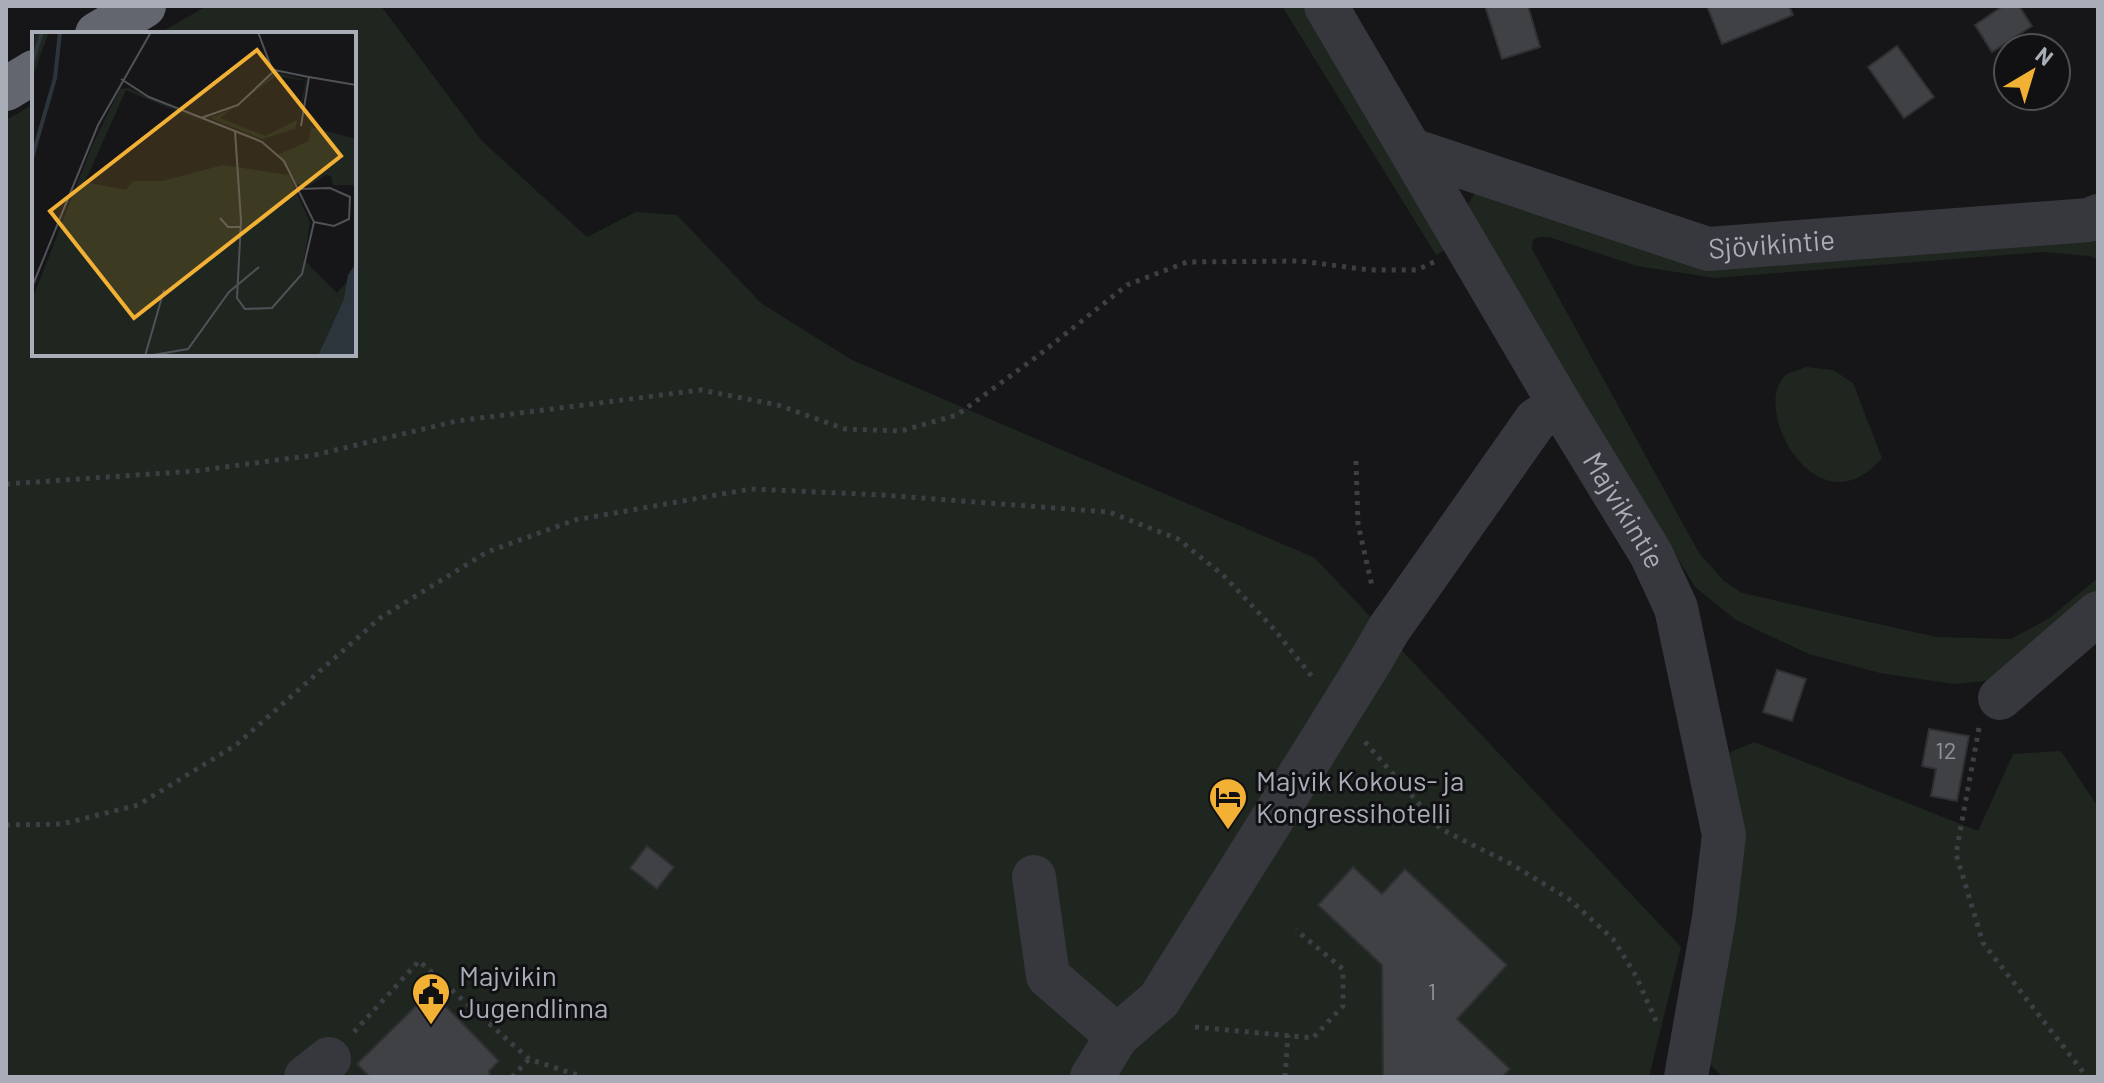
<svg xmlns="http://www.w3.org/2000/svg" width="2104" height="1083" font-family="Barlow,sans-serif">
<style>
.green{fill:#1e261f}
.building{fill:#404145;stroke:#303034;stroke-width:2}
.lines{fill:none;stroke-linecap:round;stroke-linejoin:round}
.path{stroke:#3d3f44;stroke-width:5;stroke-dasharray:4 6;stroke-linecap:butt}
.minor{stroke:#37383d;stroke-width:44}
.highway{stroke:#63666e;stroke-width:44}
.minor-bridge{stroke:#37383d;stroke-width:44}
.labels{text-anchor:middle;stroke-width:6;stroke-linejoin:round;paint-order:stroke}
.number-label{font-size:24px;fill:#8e929b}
.street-label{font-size:28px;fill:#a8adb8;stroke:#111113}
.poi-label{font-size:28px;fill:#a8adb8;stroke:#111113;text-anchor:start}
.inset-river{fill:none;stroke:#2c353c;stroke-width:4}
.inset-road{fill:none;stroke:#505258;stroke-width:2}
.view{fill:#f2b134;fill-opacity:0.15;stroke:#f2b134;stroke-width:4}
.inset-edge{fill:none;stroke:#a8adb8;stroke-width:4}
</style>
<rect width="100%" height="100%" fill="#161618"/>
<path class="green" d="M 207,6 L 381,6 L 482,141 L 587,237 L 636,212 L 677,215 L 761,303 L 852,360 L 1315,558 L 1681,947 L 1649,1077 L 6,1077 L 6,120 L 34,104 L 34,354 L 354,354 L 354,34 L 158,34 Z
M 1282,6 L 1303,6 L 1450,247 L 1436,255 Z
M 1475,193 L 1705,261 L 2098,232 L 2098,259 L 2089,256 L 2043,252 L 1715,278 L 1637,266 L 1549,237 L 1539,237 L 1533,240 L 1532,249 L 1699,553 L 1724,581 L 1742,593 L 1936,637 L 2011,639 L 2048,619 L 2098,578 L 2098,603 L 2003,679 L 1954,684 L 1880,673 L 1809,654 L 1736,620 L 1695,587 L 1469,211 L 1468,204 Z
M 1806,367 L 1833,370 L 1853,383 L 1882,458 C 1819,533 1751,411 1784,377 C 1788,372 1799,370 1806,367 Z
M 1754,742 L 1978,831 L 2013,754 L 2061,751 L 2098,807 L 2098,1077 L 1723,1077 L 1691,1046 L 1708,762 Z"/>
<path class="building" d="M 1485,6 L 1528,6 L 1540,47 L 1502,59 Z
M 1707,6 L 1789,6 L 1793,15 L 1722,44 Z
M 2003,6 L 2019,6 L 2032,26 L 1992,52 L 1975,25 Z
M 1897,46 L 1934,97 L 1904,118 L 1868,67 Z
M 1777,670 L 1806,679 L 1792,721 L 1763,712 Z
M 1929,729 L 1969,736 L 1957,801 L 1931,796 L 1936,769 L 1922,766 Z
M 647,846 L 674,867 L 657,889 L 630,868 Z
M 1353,867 L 1382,894 L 1405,869 L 1507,965 L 1457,1019 L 1510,1069 L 1502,1077 L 1383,1077 L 1382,965 L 1318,905 Z
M 431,991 L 499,1061 L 489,1071 L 490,1077 L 370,1077 L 357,1064 Z"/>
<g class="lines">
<path class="path" d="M 1356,461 L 1358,524 L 1372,586
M 6,484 L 195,471 L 315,455 L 457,421 L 701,390 L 778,405 L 845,429 L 901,431 L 957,415 L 1039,355 L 1127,285 L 1187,262 L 1300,261 L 1370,270 L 1417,270 L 1434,262
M 1979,728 L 1956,854 L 1983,943 L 2087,1077
M 1365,742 L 1441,829 L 1511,864 L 1569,899 L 1613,939 L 1636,976 L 1656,1021
M 6,825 L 62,824 L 138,805 L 236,745 L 380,618 L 487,552 L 575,520 L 751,489 L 883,495 L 1109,512 L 1178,539 L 1223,575 L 1274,629 L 1313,678
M 1195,1027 L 1313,1038 L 1343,1006 L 1343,969 L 1296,930
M 354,1032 L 419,961 L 529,1059 L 583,1077
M 512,1077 L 529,1059
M 1285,1077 L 1288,1035"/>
<g class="minor">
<path id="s1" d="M 1326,6 L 1560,405 L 1651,554 L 1676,608 L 1724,835 L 1714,918 L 1686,1077"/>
<path id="s2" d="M 1412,150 L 1708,249 L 2089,220 L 2098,216"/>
<path d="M 1371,660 L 1389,629 L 1536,420 L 1560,405"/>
<path d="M 2000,698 L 2098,613"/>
<path d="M 1034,877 L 1048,976 L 1117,1036"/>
<path d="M 306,1077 L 329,1059"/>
<path d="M 1092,1077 L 1117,1036 L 1159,1000 L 1301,773"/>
</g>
<path class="highway" d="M 97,34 L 144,6
M 6,89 L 34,72"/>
<path class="minor-bridge" d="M 1301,773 L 1371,660"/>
</g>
<defs>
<g id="hotel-pin" transform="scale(2)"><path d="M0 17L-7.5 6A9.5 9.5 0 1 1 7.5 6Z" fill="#f2b134" stroke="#111113"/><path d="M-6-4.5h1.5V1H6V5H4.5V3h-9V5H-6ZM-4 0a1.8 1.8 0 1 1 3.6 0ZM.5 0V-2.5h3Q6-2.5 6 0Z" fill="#111"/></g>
<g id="civic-pin" transform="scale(2)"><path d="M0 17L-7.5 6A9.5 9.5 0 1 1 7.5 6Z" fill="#f2b134" stroke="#111113"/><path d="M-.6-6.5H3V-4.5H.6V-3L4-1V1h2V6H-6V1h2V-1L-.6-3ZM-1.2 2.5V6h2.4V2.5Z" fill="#111"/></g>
</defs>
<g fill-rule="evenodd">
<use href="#hotel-pin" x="1228" y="797"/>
<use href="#civic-pin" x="431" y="992"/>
</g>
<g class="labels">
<g class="number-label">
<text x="1946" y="759">12</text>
<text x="1432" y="1000">1</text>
</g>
<g class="street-label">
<text dy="10" stroke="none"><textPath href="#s2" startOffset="376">Sjövikintie</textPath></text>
<text dy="10" stroke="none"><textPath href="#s1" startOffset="586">Majvikintie</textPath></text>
</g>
<g class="poi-label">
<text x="1256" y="791">Majvik Kokous- ja<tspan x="1256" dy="32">Kongressihotelli</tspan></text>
<text x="459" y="986">Majvikin<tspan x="459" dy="32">Jugendlinna</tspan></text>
</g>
</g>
<g transform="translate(32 32)">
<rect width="324" height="324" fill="#161618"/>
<path d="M 4,0 L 17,0 L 0,46 L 0,12 ZM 244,40 L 276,49 L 263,97 L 230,107 L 178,86 L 206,74 ZM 244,44 L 274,49 L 265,88 L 233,104 L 188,86 ZM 96,56 L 179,94 L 94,58 L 53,150 L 94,158 L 101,149 L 130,149 L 191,133 L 257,143 L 278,190 L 272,228 L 305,261 L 324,239 L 324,324 L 0,324 L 0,268 L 59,116 L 88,57 ZM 279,95 L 324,107 L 324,153 L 301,153 L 299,144 L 294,143 L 277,154 L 265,152 L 245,123 L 277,109 Z" fill="#1e261f" fill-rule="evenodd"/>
<path d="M 324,231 L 324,324 L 286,324 L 312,267 L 316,243 Z" fill="#2c353c"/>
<path class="inset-river" d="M 0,31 L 10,0M 0,126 L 23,46 L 28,0"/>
<path class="inset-road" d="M 242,38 L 277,45 L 269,94M 277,45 L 324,53M 89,47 L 117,65 L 223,107 L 230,110 L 252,129 L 282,190 L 270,242 L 240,276 L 213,277 L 205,266 L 209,189 L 203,99M 169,86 L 206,73 L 241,40 L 226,0M 267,157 L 298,156 L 318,165 L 317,187 L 302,194 L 282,190M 188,186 L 196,195 L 208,195M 0,255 L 66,93 L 119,0M 113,324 L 132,258M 115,324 L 156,317 L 197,260 L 227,235"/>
<path class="view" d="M 225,18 L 309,124 L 102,286 L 18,179 Z"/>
<rect width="324" height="324" class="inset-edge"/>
</g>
<rect width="2104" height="1083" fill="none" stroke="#a8adb8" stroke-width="16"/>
<g transform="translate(2032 72) rotate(38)"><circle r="38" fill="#111113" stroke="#4d4f55" stroke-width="2"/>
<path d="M0-6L14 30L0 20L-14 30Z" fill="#f2b134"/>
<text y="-12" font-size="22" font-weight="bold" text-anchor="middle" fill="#a8adb8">N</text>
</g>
</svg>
